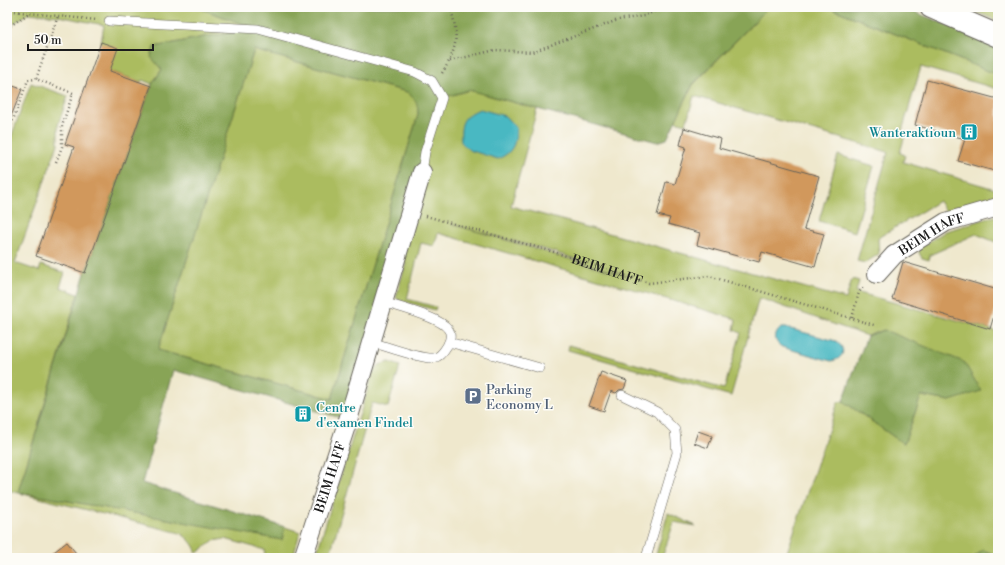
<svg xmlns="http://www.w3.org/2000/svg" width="1005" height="565" font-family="'Libre Bodoni',serif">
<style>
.green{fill:#abbc5f;stroke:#646c3e;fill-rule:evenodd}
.forest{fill:#88a456;stroke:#526039;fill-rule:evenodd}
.water{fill:#49b8c2;stroke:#326a6f}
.building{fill:#d1985b}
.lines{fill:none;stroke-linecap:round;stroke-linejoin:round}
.service-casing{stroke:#66635a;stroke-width:10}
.minor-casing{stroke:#66635a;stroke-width:20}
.primary-casing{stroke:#66635a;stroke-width:24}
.path{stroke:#66635a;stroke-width:2.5;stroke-dasharray:1 3;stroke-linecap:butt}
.service{stroke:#fff;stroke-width:9}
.minor{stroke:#fff;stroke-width:18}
.primary{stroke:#fff;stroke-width:22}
.labels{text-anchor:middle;stroke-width:3;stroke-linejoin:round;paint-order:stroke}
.culture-label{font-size:13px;fill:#0d838f;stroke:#fdfcf7;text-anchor:end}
.street-label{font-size:13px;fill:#1c1c1c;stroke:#fdfcf7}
.service-label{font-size:13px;fill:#4e5e75;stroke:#fdfcf7;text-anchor:start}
</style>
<rect width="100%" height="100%" fill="#fdfcf7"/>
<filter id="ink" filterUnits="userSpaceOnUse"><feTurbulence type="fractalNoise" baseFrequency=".025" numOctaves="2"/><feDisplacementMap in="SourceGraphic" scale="8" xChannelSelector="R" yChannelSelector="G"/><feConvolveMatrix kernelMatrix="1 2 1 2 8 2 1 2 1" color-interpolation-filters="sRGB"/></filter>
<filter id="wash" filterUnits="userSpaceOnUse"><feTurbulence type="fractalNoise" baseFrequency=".012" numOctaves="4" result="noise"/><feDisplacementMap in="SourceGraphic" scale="16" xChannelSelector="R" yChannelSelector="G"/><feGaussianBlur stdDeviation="0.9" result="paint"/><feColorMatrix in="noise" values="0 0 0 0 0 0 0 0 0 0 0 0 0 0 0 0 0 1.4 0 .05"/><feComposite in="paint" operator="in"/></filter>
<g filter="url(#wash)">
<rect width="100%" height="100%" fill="#efe8cd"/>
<path class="green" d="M 7,7 L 196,7 L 258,29 L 204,37 L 154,47 L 162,69 L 152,84 L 142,80 L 141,82 L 110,71 L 101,42 L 104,25 L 58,16 L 29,13 L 7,28 Z
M 765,7 L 828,7 L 998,75 L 998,89 L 921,67 L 902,131 L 905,135 L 900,153 L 905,155 L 903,162 L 995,189 L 998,193 L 997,198 L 995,200 L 946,213 L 939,201 L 881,236 L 878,239 L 879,254 L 865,263 L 857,261 L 888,152 L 694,96 L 686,124 L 675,121 L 693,85 L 764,12 Z
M 964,7 L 991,7 L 998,10 L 998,21 Z
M 254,50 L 407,92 C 416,100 418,103 418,115 L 332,399 L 158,350 Z
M 31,83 L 68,96 L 58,125 L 58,144 L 15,263 L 39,271 L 41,265 L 65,273 L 60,287 L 78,294 L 18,492 L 282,539 L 285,527 L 300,532 L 293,558 L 264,558 L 265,550 L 225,539 L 213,541 L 197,553 C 193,543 188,538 180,533 L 7,490 L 7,148 Z
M 469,90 L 537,109 L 511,206 L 846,299 L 852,279 L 859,281 L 856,292 L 996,331 L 998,326 L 998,556 L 983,550 L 973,558 L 785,558 L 838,402 L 843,401 L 904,444 L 921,396 L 950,401 L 884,330 L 867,336 L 759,298 L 731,396 L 568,350 L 569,345 L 724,389 L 741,333 L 734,330 L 736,319 L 438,233 L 434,246 L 421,243 L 407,299 L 436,307 L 435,310 L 398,300 L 396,297 L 406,263 L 396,260 L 442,98 ZM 451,224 L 554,252 L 627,276 L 452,224 Z
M 838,155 L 874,166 L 855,232 L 819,221 Z
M 998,215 L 998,243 L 976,234 L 930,255 L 929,260 L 922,258 L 919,253 L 920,247 L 946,231 Z
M 389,362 L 400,366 L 388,407 L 372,403 L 329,558 L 315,558 L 373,372 L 379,365 Z
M 668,513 L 696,526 L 674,522 L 662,558 L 655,558 Z"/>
<path class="forest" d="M 196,7 L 765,7 L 764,12 L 693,84 L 667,139 L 657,142 L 469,90 L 442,98 L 348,420 L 173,370 L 142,483 L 285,527 L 282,540 L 18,492 L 85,273 L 152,84 L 162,70 L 151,57 L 154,47 L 204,37 L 257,29 ZM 254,50 L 407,92 C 416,100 418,103 418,115 L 332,399 L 158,350 Z
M 828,7 L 902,7 L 985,40 L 998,47 L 998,75 Z
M 884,330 L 964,362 L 981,391 L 950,401 L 921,396 L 904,444 L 843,401 L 867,336 Z
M 983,550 L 998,556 L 998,558 L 973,558 Z"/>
<path class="water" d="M 480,109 L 505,116 L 516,128 C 516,144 513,152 498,159 L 469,150 L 461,142 C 460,123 462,116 480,109 Z
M 781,328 L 787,328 L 836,341 C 847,349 844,359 831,361 L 782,347 C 774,342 773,335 781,328 Z"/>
<g id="blocks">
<path class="building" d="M 101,42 L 118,48 L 110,71 L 151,86 L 85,273 L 36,256 L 74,147 L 65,144 Z
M 927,80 L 998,99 L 998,172 L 958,161 L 965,139 L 915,125 Z
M 7,84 L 22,89 L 8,124 L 7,124 Z
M 684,128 L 721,139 L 719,148 L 819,176 L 804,229 L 824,234 L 815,267 L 762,252 L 759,262 L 697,245 L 700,233 L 668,224 L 670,218 L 657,215 L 666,182 L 675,184 L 686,147 L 680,145 Z
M 903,262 L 998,290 L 998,302 L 990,329 L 892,299 Z
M 601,372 L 627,381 L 624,389 L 619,390 L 616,393 L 611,391 L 604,411 L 589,406 Z
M 698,431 L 712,436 L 708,448 L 694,443 Z
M 67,542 L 80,558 L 46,558 Z"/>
</g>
</g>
<g filter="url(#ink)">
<use href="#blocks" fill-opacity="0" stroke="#66635a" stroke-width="1"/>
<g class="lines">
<g class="service-casing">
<path id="service" d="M 109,21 L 258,29 L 415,72 L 432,81 L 442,98 L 425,152 L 422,172
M 371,342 C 386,346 420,359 434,358 C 440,357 444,351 447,346 C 450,341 452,334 448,329 C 440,317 398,307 383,302
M 449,342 L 540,368
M 622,395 L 657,412 L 675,430 L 677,453 L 646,558"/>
</g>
<g class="minor-casing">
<g id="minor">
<path id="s2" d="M 877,274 L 894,255 L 946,222 L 998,207"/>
<path id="s3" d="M 303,558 L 348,420 L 422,172"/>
</g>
</g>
<g class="primary-casing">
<path id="primary" d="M 931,7 L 998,36"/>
</g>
<g class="path">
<path d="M 443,7 L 451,10 L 454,7"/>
<path d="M 7,10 L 28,13"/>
<path d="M 7,28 L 29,13 L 97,20"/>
<path d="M 450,61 L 495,50 L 532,52 L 618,20 L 644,16 L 657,10 L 678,7"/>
<path d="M 442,73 C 457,50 459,36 451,10"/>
<path d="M 7,136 L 28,80 L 36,79"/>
<path d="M 56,162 L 62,147 L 62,126 L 73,93 L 36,79 L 58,16"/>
<path id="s1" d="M 426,216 L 554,252 L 649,283 L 709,276 L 874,325"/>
<path d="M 852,318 L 859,292 L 865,286"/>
</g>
<use href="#service" class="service"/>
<use href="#minor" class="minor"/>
<use href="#primary" class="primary"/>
</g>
</g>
<defs>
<g id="building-square" transform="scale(0.9)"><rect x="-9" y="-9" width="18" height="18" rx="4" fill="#0f9aa8" stroke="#fdfcf7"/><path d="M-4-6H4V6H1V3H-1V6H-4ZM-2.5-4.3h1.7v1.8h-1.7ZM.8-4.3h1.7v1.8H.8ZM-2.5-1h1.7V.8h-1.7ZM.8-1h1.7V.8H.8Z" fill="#fff"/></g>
<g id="parking-square" transform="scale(0.9)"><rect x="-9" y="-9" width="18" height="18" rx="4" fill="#5c6f8a" stroke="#fdfcf7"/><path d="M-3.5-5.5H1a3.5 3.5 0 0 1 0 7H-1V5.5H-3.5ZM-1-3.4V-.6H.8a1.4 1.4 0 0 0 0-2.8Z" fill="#fff"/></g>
</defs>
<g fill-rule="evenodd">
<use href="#building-square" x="969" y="132"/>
<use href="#parking-square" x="473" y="396"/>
<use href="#building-square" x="303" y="414"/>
</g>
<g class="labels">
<g class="culture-label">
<text x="956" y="137">Wanteraktioun</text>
<text x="316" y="412" text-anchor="start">Centre<tspan x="316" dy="15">d'examen Findel</tspan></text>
</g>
<g class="street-label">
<text dy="5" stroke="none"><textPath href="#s2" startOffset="69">BEIM HAFF</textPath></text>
<text dy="5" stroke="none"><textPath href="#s1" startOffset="189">BEIM HAFF</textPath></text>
<text dy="5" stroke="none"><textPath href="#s3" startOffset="85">BEIM HAFF</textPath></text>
</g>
<g class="service-label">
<text x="486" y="394">Parking<tspan x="486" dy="15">Economy L</tspan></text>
</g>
</g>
<rect width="1005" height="565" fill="none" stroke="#fdfcf7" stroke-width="24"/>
<path d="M28 44v6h125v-6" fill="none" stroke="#1c1c1c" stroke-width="2"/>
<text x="34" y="44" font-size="12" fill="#1c1c1c" stroke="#fdfcf7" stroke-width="3" paint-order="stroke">50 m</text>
</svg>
